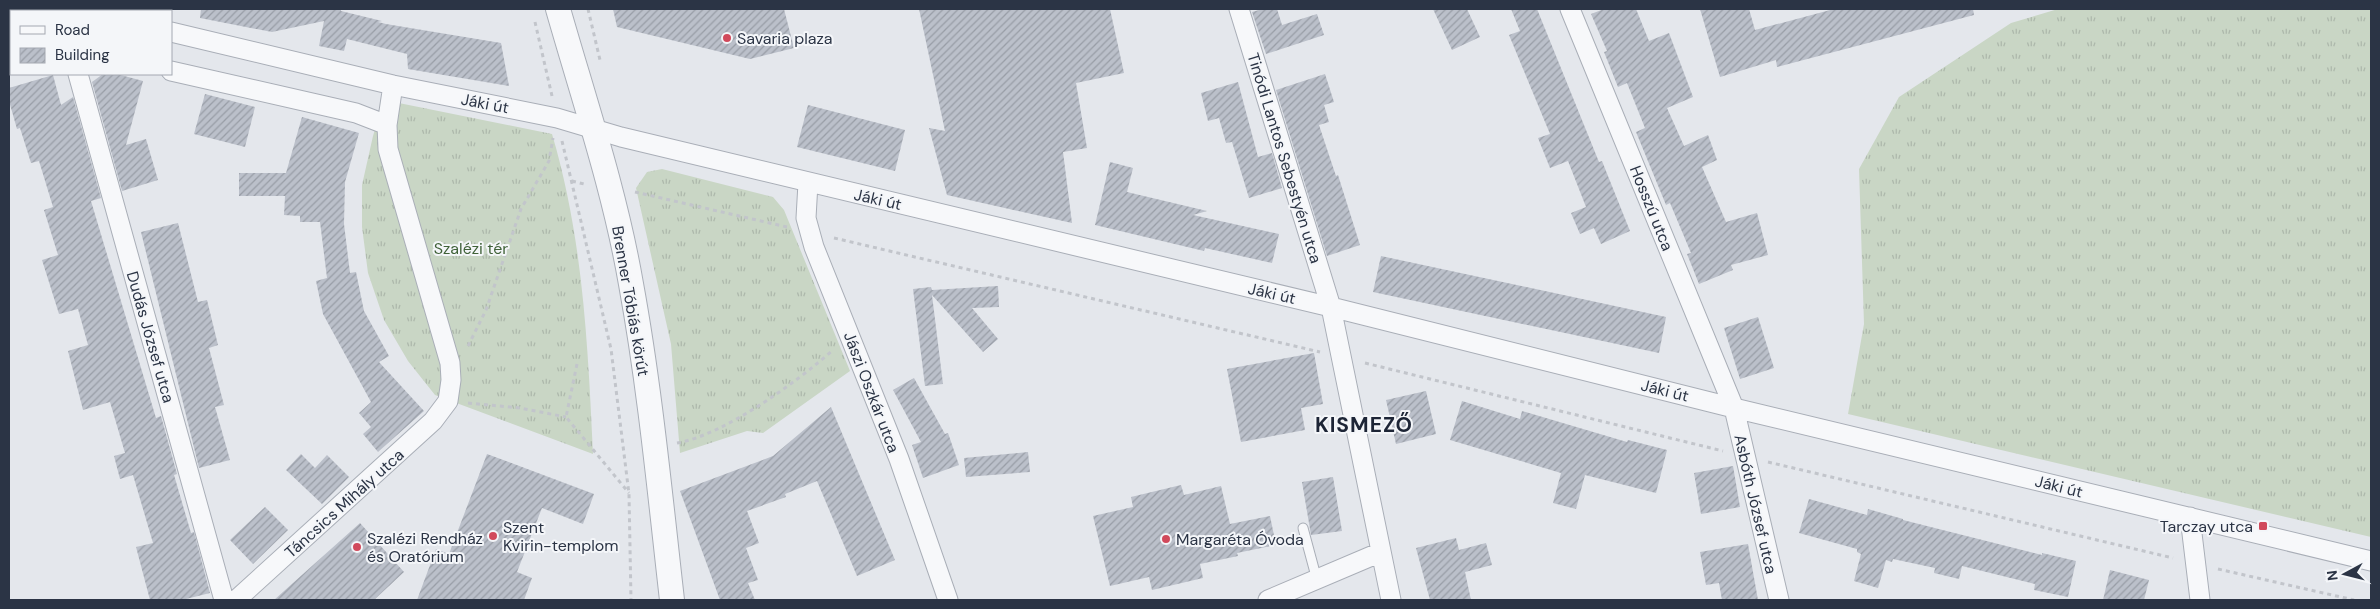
<svg xmlns="http://www.w3.org/2000/svg" width="2380" height="609" font-family="'DM Sans',sans-serif">
<style>
.grass{fill:url(#grass-tufts)}
.building{fill:url(#building-hatch)}
.lines{fill:none;stroke-linecap:round;stroke-linejoin:round}
.service-casing{stroke:#a9aeb7;stroke-width:11}
.minor-casing{stroke:#a9aeb7;stroke-width:21}
.tertiary-casing{stroke:#a9aeb7;stroke-width:26}
.path{stroke:#c2c5cb;stroke-width:3;stroke-dasharray:4 4;stroke-linecap:butt}
.service{stroke:#f7f8fa;stroke-width:9}
.minor{stroke:#f7f8fa;stroke-width:19}
.tertiary{stroke:#f7f8fa;stroke-width:24}
.poi-dot{fill:#d1495b;stroke:#f4f6f9;stroke-width:2}
.labels{text-anchor:middle;stroke-width:4;stroke-linejoin:round;paint-order:stroke}
.poi-label{font-size:16px;fill:#2b3445;stroke:#f4f6f9;text-anchor:start}
.street-label{font-size:16px;fill:#2b3445;stroke:#f4f6f9}
.park-label{font-size:16px;fill:#3f6138;stroke:#f4f6f9}
.district-label{font-size:21px;font-weight:bold;letter-spacing:1px;fill:#1d2536;stroke:#f4f6f9}
</style>
<defs>
<pattern id="grass-tufts" width="24" height="20" patternUnits="userSpaceOnUse" patternTransform="scale(1.25)"><rect width="24" height="20" fill="#c9d6c5"/><path d="M3 7l-1-3M5 7V3M7 7l1-3M15 17l-1-3M17 17v-4M19 17l1-3" fill="none" stroke="#adb8ab"/></pattern>
<pattern id="building-hatch" width="6" height="6" patternUnits="userSpaceOnUse" patternTransform="scale(1.25)"><rect width="6" height="6" fill="#bbc0ca"/><path d="M-1 1l2-2M0 6l6-6M5 7l2-2" fill="none" stroke="#989da6"/></pattern>
</defs>
<rect width="100%" height="100%" fill="#e4e7ec"/>
<path class="grass" d="M 2058,9 L 2371,9 L 2371,537 L 1848,414 L 1864,324 L 1859,169 L 1899,97 L 2011,23 Z
M 384,100 L 552,134 C 583,238 588,346 593,454 L 435,395 L 408,361 L 384,320 L 368,273 L 362,227 L 362,185 L 373,136 Z
M 662,169 L 773,197 L 784,210 L 850,371 L 763,433 L 747,431 L 680,453 L 671,344 L 636,188 L 647,172 Z"/>
<path class="building" d="M 201,9 L 341,9 L 341,11 L 382,21 L 378,22 L 386,24 L 501,43 L 509,86 L 408,69 L 407,54 L 347,39 L 344,51 L 319,46 L 324,21 L 272,32 L 200,18 Z
M 613,9 L 784,9 L 794,48 L 750,59 L 617,27 Z
M 919,9 L 1110,9 L 1124,73 L 1076,83 L 1087,148 L 1063,152 L 1072,223 L 947,195 L 929,128 L 945,131 Z
M 1263,9 L 1277,9 L 1282,25 L 1317,14 L 1324,35 L 1266,54 L 1252,12 Z
M 1433,9 L 1467,9 L 1480,37 L 1452,50 Z
M 1511,9 L 1537,9 L 1599,162 L 1602,161 L 1630,231 L 1601,244 L 1594,228 L 1580,234 L 1571,213 L 1586,207 L 1568,161 L 1550,168 L 1538,138 L 1550,134 L 1509,35 L 1520,31 Z
M 1604,9 L 1636,9 L 1649,41 L 1669,33 L 1693,97 L 1667,108 L 1684,146 L 1708,135 L 1717,160 L 1702,167 L 1726,222 L 1757,213 L 1768,255 L 1731,265 L 1733,270 L 1699,284 L 1687,254 L 1691,253 L 1670,203 L 1666,205 L 1636,132 L 1645,128 L 1627,83 L 1618,87 L 1604,52 L 1607,51 L 1591,14 Z
M 1700,9 L 1749,9 L 1755,30 L 1834,9 L 1973,9 L 1974,15 L 1777,67 L 1776,60 L 1720,77 Z
M 103,74 L 117,74 L 143,81 L 126,145 L 146,139 L 158,180 L 122,191 L 92,82 Z
M 1325,74 L 1334,102 L 1324,105 L 1329,122 L 1319,125 L 1336,176 L 1338,175 L 1360,245 L 1327,256 L 1276,90 Z
M 53,75 L 61,105 L 73,97 L 101,198 L 91,201 L 156,418 L 161,416 L 177,474 L 174,475 L 191,533 L 194,532 L 210,593 L 182,600 L 150,600 L 136,547 L 153,543 L 133,475 L 120,479 L 114,456 L 125,453 L 110,402 L 83,410 L 68,351 L 88,345 L 78,309 L 59,314 L 42,260 L 58,255 L 44,210 L 53,207 L 39,161 L 31,163 L 20,128 L 17,129 L 9,101 L 9,88 Z
M 1238,82 L 1258,157 L 1272,153 L 1282,188 L 1249,198 L 1232,142 L 1226,143 L 1219,118 L 1208,121 L 1201,93 Z
M 205,94 L 255,107 L 245,147 L 194,134 Z
M 808,105 L 905,130 L 895,171 L 797,147 Z
M 302,117 L 359,133 L 345,182 L 344,224 L 350,273 L 356,272 L 364,311 L 389,356 L 379,362 L 424,411 L 378,452 L 363,434 L 371,427 L 359,413 L 371,402 L 323,314 L 316,281 L 327,278 L 320,222 L 300,222 L 300,216 L 284,215 L 285,196 L 239,196 L 239,173 L 286,173 Z
M 1110,162 L 1133,168 L 1127,192 L 1207,211 L 1193,215 L 1279,234 L 1272,263 L 1205,248 L 1204,251 L 1095,225 Z
M 178,223 L 198,302 L 207,300 L 218,345 L 209,348 L 224,405 L 215,407 L 230,460 L 199,468 L 141,232 Z
M 1381,256 L 1666,317 L 1659,353 L 1373,292 Z
M 998,286 L 999,307 L 972,308 L 998,339 L 983,352 L 932,295 L 943,384 L 925,386 L 913,289 L 931,287 L 932,290 Z
M 1758,317 L 1774,368 L 1740,379 L 1724,328 Z
M 1314,353 L 1323,404 L 1301,408 L 1305,430 L 1241,442 L 1227,369 Z
M 914,378 L 945,434 L 948,433 L 959,465 L 923,478 L 912,445 L 921,442 L 893,390 Z
M 1426,391 L 1436,434 L 1396,444 L 1386,400 Z
M 1462,401 L 1520,419 L 1522,411 L 1627,442 L 1628,440 L 1667,450 L 1656,493 L 1585,475 L 1576,509 L 1553,503 L 1561,473 L 1450,440 Z
M 831,407 L 895,560 L 857,576 L 817,481 L 785,494 L 786,497 L 747,511 L 759,543 L 746,548 L 758,580 L 748,583 L 755,600 L 720,600 L 680,491 L 773,456 Z
M 1028,452 L 1030,472 L 966,477 L 964,458 Z
M 301,454 L 315,468 L 327,455 L 349,477 L 322,504 L 286,470 Z
M 487,454 L 594,494 L 583,524 L 542,508 L 517,572 L 532,578 L 524,600 L 417,600 L 436,549 L 449,554 Z
M 1733,466 L 1740,507 L 1701,514 L 1694,473 Z
M 1333,477 L 1342,531 L 1311,535 L 1302,482 Z
M 1181,485 L 1184,495 L 1221,486 L 1230,524 L 1270,516 L 1276,545 L 1237,553 L 1238,556 L 1200,564 L 1203,578 L 1152,590 L 1149,577 L 1110,586 L 1093,516 L 1133,507 L 1131,497 Z
M 1809,499 L 1867,515 L 1868,509 L 1903,519 L 1903,520 L 2042,555 L 2042,553 L 2076,561 L 2068,597 L 2034,590 L 2035,584 L 1962,566 L 1959,579 L 1934,573 L 1935,568 L 1893,559 L 1892,562 L 1886,560 L 1878,588 L 1854,581 L 1861,554 L 1857,552 L 1857,549 L 1799,533 Z
M 265,507 L 288,530 L 253,564 L 230,540 Z
M 360,523 L 404,572 L 374,600 L 274,600 Z
M 1456,538 L 1459,550 L 1486,543 L 1492,565 L 1465,572 L 1471,600 L 1430,600 L 1416,548 Z
M 1748,544 L 1758,600 L 1722,600 L 1719,583 L 1706,585 L 1700,552 Z
M 2110,570 L 2149,580 L 2144,600 L 2103,600 Z"/>
<g class="lines">
<g class="service-casing">
<path id="service" d="M 1303,528 L 1317,580"/>
</g>
<g class="minor-casing">
<path id="minor" d="M 60,9 L 60,11
M 76,9 L 86,11
M 1239,9 L 1331,307 L 1391,600
M 1570,9 L 1734,408 L 1779,600
M 171,32 L 393,85 L 557,118 L 621,137 L 1331,307 L 1734,408 L 2371,561
M 171,71 L 356,113 L 387,125
M 78,74 L 224,600
M 808,183 L 806,218 L 814,247 L 899,459 L 948,600
M 2190,517 L 2200,600
M 236,600 L 433,421 L 448,401 L 451,380 L 450,363 L 388,149 L 387,125 L 393,85
M 1268,600 L 1381,552"/>
</g>
<g class="tertiary-casing">
<path id="tertiary" d="M 558,9 C 584,100 615,191 631,284 C 650,388 660,495 672,600"/>
</g>
<path class="path" d="M 588,9 L 600,60
M 535,22 L 552,96
M 562,141 L 611,349 L 629,494 L 631,600
M 572,181 L 584,184
M 635,192 L 787,227
M 834,238 L 1320,352
M 468,346 L 486,310 L 521,209 L 549,161 L 553,138
M 1365,363 L 1723,451
M 577,364 L 566,417 L 629,493
M 468,403 L 520,408 L 566,417
M 677,443 C 724,435 797,382 833,350
M 1768,462 L 2173,558
M 2218,569 L 2354,600"/>
<use href="#service" class="service"/>
<use href="#minor" class="minor"/>
<use href="#tertiary" class="tertiary"/>
</g>
<g class="poi-dot">
<circle cx="727" cy="38" r="5"/>
<rect x="2258" y="521" width="10" height="10" rx="2.5"/>
<circle cx="493" cy="536" r="5"/>
<circle cx="1166" cy="539" r="5"/>
<circle cx="357" cy="547" r="5"/>
</g>
<g class="labels">
<g class="poi-label">
<text x="737" y="44">Savaria plaza</text>
<text x="2253" y="532" text-anchor="end">Tarczay utca</text>
<text x="503" y="533">Szent<tspan x="503" dy="18">Kvirin-templom</tspan></text>
<text x="367" y="544">Szalézi Rendház<tspan x="367" dy="18">és Oratórium</tspan></text>
<text x="1176" y="545">Margaréta Óvoda</text>
</g>
<g class="street-label">
<text transform="translate(485 103) rotate(11)" y="6">Jáki út</text>
<text transform="translate(1285 158) rotate(73)" y="6">Tinódi Lantos Sebestyén utca</text>
<text transform="translate(878 199) rotate(13)" y="6">Jáki út</text>
<text transform="translate(1652 208) rotate(68)" y="6">Hosszú utca</text>
<text transform="translate(1272 293) rotate(13)" y="6">Jáki út</text>
<text transform="translate(631 301) rotate(80)" y="6">Brenner Tóbiás körút</text>
<text transform="translate(151 337) rotate(74)" y="6">Dudás József utca</text>
<text transform="translate(1665 390) rotate(14)" y="6">Jáki út</text>
<text transform="translate(872 392) rotate(69)" y="6">Jászi Oszkár utca</text>
<text transform="translate(2059 486) rotate(14)" y="6">Jáki út</text>
<text transform="translate(344 503) rotate(-42)" y="6">Táncsics Mihály utca</text>
<text transform="translate(1756 504) rotate(77)" y="6">Asbóth József utca</text>
</g>
<g class="park-label">
<text x="471" y="254">Szalézi tér</text>
</g>
<g class="district-label">
<text x="1364" y="432">KISMEZŐ</text>
</g>
</g>
<rect width="2380" height="609" fill="none" stroke="#2b3445" stroke-width="20"/>
<rect x="10" y="10" width="162" height="65" fill="#f4f6f9" stroke="#a4a8b1"/>
<rect x="20" y="26" width="25" height="8" fill="#f7f8fa" stroke="#a4a8b1"/>
<text x="55" y="35" font-size="15" fill="#2b3445">Road</text>
<rect x="20" y="48" width="25" height="15" fill="url(#building-hatch)" stroke="#a4a8b1"/>
<text x="55" y="60" font-size="15" fill="#2b3445">Building</text>
<g transform="translate(2345 574) rotate(263)" stroke="#f4f6f9" stroke-width="4" paint-order="stroke">
<path d="M0-4L9 19L0 12L-9 19Z" fill="#2b3445"/>
<text y="-8" font-size="14" font-weight="bold" text-anchor="middle" fill="#2b3445">N</text>
</g>
</svg>
